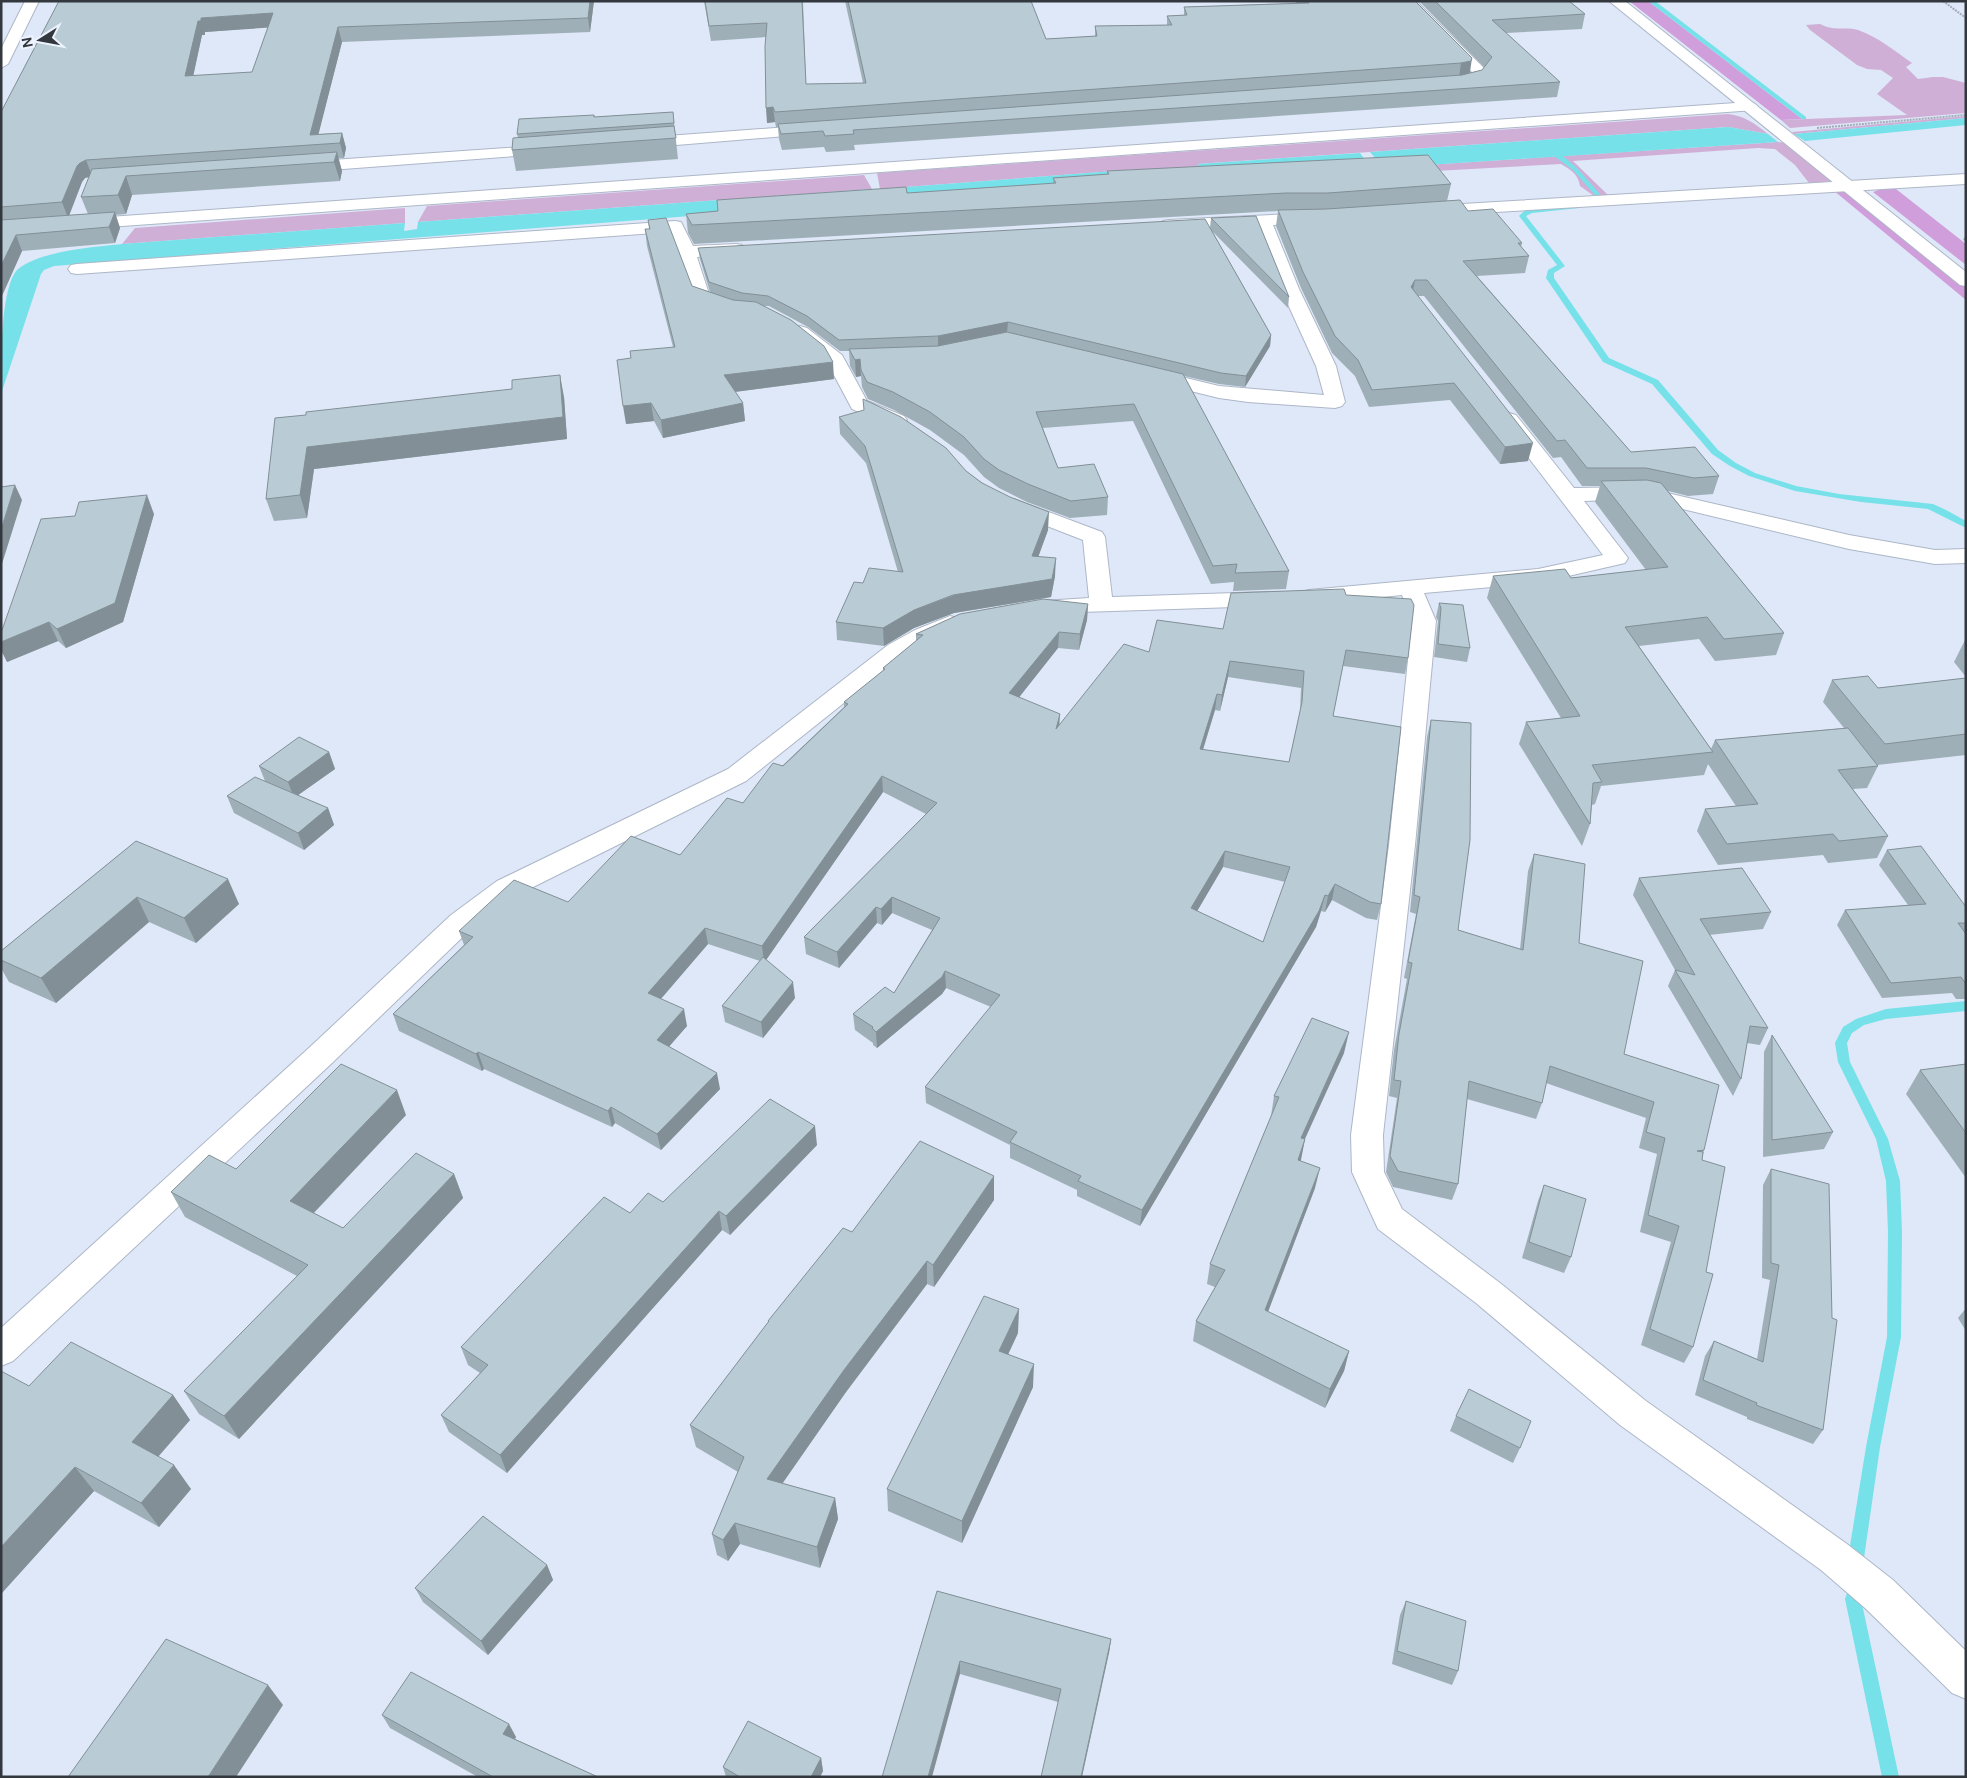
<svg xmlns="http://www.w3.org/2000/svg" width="1967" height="1778" font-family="'DM Sans',sans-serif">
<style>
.green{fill:#d0afd7}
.forest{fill:#d09eda}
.water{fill:#76e1e9}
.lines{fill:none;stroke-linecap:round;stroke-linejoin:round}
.stream{fill:#76e1e9;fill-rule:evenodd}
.minor-casing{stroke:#adb7c7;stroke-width:2}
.tertiary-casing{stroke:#adb7c7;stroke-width:2}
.secondary-casing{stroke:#adb7c7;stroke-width:2}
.path{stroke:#a4acb9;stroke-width:2;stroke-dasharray:2 1;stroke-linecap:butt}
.minor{fill:#fff;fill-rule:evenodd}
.tertiary{fill:#fff;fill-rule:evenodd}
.secondary{fill:#fff;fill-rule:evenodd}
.wall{fill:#9fafb8;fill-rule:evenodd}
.shaded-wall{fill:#828f96}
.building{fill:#b9ccd6;stroke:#828f96;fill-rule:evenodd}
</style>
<rect width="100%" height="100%" fill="#dee8f8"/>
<path class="green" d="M 1820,24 C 1836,32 1845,26 1858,30 C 1878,37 1895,51 1912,63 L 1906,67 L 1918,79 L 1933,77 L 1943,77 L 1966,83 L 1966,113 L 1790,128 L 1781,120 L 1907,115 L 1877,94 L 1893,78 L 1881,70 L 1867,69 L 1857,65 L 1810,30 L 1806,25 Z
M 1728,114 C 1745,116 1754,123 1768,134 L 1728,127 L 1198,164 L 1201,169 L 1143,172 L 1140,169 L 880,189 L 877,173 Z
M 1966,116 L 1966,118 L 1794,134 L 1792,132 Z
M 1778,142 L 1787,143 L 1833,181 L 1809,183 L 1795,165 L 1775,149 L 1758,148 L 1573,161 L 1608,195 L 1594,196 L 1580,186 C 1578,174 1571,170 1561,164 L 1435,171 L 1333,171 Z
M 864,175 L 872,189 L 418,222 L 427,206 Z
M 405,208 L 405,223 L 122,244 L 135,228 Z"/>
<path class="forest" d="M 1629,1 L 1648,1 L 1802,119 L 1781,120 Z
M 1881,189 L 1896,189 L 1966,244 L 1966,265 L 1873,192 Z
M 1833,190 L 1844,190 L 1966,287 L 1966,300 Z"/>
<path class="water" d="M 1966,118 L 1966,125 L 1805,141 L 1794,134 Z
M 1728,127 L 1768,134 L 1778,142 L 882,201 L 54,266 L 44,270 L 41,274 L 1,394 C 1,365 0,289 17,270 C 38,251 94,247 122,244 L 405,223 L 404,231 L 417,229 L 418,222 L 872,189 L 875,196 L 883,195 L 880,189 L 1140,169 L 1143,172 L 1200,168 L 1198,164 L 1360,153 L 1365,160 L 1377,160 L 1370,152 Z"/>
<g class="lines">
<path class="stream" d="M 1648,1 L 1655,1 L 1806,117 L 1806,119 L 1802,119 Z
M 1551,146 L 1577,168 L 1599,193 L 1599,195 L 1595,195 L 1573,170 L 1550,153 L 1548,148 Z
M 1577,205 L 1580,207 L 1579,208 L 1532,213 L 1526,216 L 1565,266 L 1554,273 L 1554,278 L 1609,358 L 1658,380 L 1718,450 L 1736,463 L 1755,473 L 1796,486 L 1839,494 L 1933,504 L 1946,510 L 1966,521 L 1966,528 L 1928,509 L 1861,502 L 1795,491 L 1749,476 L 1730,466 L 1712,454 L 1652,384 L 1603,362 L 1546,278 L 1548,270 L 1557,265 L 1519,216 L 1525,210 Z
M 1966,1001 L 1966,1011 L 1886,1019 L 1864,1025 L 1852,1033 L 1847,1043 L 1850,1062 L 1888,1139 L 1900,1181 L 1902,1232 L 1901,1337 L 1880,1447 L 1864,1558 L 1862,1563 L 1856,1566 L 1850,1563 L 1848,1558 L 1866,1447 L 1887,1337 L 1888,1232 L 1886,1181 L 1876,1139 L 1838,1062 L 1835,1043 L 1843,1027 L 1856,1019 L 1886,1009 Z
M 1853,1591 L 1859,1593 L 1861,1599 L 1899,1777 L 1882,1777 L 1845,1599 L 1847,1593 Z"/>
<g class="minor-casing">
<path id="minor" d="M 1401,1 L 1416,1 L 1485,69 L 1487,72 L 1479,83 L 1448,89 L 1443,88 L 1441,85 L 1443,82 L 1469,77 L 1472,72 Z
M 1750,102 L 1755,104 L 1758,107 L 1755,110 L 80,229 L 74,228 L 72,224 L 74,220 L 80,219 Z
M 816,125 L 821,127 L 824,130 L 821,133 L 640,148 L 634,146 L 632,143 L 634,140 L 640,138 Z
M 550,145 L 556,147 L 558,150 L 556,153 L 303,172 L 297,170 L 295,167 L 297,164 L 303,162 Z
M 1966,174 L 1966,184 L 1428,216 L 1422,215 L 1420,211 L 1422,207 L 1428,206 Z
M 1313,213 L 1319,214 L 1321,218 L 1319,222 L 1273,225 L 1299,289 L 1336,366 L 1345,402 L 1342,406 L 1335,408 L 1248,402 L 1219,398 L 1146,380 L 1143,376 L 1146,372 L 1153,370 L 1219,386 L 1324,395 L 1316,366 L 1281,289 L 1257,226 L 1169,230 L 1163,229 L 1161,225 L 1163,221 L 1169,220 Z
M 675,221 L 681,222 L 693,246 L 736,244 L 742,245 L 745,249 L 742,253 L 736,254 L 697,257 L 709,294 L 734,303 L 737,307 L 734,311 C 721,314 707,305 695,301 L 678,252 L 669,232 L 77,274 L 71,273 L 68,269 L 71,265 L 77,264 Z
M 800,326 L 807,328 L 842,355 L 867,401 L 904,416 L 907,420 L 904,424 C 888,428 867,415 852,409 L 827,362 L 791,332 L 793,328 Z
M 1509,413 L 1516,415 L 1574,488 L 1641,487 L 1849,535 L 1935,550 L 1966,549 L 1966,563 L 1935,564 L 1849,549 L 1641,499 L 1584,501 L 1628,558 L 1625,563 L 1538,583 L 1424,593 L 1436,621 L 1415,845 L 1383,1135 L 1384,1172 L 1402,1209 L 1500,1283 L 1646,1401 L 1847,1544 L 1893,1580 L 1966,1651 L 1966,1699 L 1952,1693 L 1865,1608 L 1821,1570 L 1620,1425 L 1476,1303 L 1378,1229 L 1352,1172 L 1351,1135 L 1389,845 L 1412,621 L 1402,595 L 1309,604 L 1301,602 L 1298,597 L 1301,592 L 1309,590 L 1538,569 L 1603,555 L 1499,419 L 1502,415 Z
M 1014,499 L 1102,532 L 1105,537 L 1112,597 L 1266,592 L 1274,594 L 1277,599 L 1274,604 L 1266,606 L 1051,613 L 1043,611 L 1040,606 L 1043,601 L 1089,598 L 1083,540 L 1006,510 L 1003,505 L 1006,500 Z
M 950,616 L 958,618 L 962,623 L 958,628 L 904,655 L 746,781 L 517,895 L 471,929 L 332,1063 L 13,1361 L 1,1366 L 1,1328 L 310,1047 L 451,915 L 497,881 L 728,769 L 888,645 L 915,630 Z"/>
</g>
<g class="tertiary-casing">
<path id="tertiary" d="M 25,1 L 39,1 L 8,64 L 1,68 L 1,49 Z"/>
</g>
<g class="secondary-casing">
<path id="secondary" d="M 1609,1 L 1625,1 L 1966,272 L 1966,286 L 1960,285 Z"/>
</g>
<path class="path" d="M 1943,1 L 1966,18
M 1817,128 L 1966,115"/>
<use href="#minor" class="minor"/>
<use href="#tertiary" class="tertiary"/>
<use href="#secondary" class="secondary"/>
</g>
<path class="wall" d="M 59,1 L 594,1 L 590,32 L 342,42 L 318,134 L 342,133 L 346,148 L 344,158 L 338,158 L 342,171 L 340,181 L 132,195 L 126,214 L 115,215 L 120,228 L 115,243 L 22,251 L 1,298 L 1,112 ZM 268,27 L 252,72 L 193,76 L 202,35 L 205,35 L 205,32 ZM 89,177 L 81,197 L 88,214 L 69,216 L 82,182 L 85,178 Z
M 704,1 L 803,1 L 806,84 L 863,83 L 845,1 L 1031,1 L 1046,39 L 1095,36 L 1095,26 L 1167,25 L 1167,16 L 1184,15 L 1184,7 L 1296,3 L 1295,1 L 1415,1 L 1470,72 L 1469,73 L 1482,70 L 1484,67 L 1419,1 L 1569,1 L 1585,14 L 1582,29 L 1506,33 L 1560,82 L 1557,97 L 854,145 L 855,150 L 826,152 L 824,147 L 782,150 L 779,139 L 778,127 L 776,127 L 775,122 L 767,123 L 766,37 L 711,41 Z
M 673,112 L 678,159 L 516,171 L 512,150 L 518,138 L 517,134 L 594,115 L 595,117 Z
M 1107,171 L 1451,184 L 1447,201 L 1468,211 L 1522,243 L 1521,247 L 1529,256 L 1525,273 L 1477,276 L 1631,452 L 1719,476 L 1713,494 L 1688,496 L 1668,491 L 1784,633 L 1776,655 L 1715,661 L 1699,639 L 1639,646 L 1711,749 L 1715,740 L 1844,728 L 1823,702 L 1832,680 L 1878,688 L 1966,678 L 1966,755 L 1877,765 L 1878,766 L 1867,788 L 1853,789 L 1888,836 L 1877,858 L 1828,863 L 1823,855 L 1718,865 L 1697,831 L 1705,809 L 1736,806 L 1708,764 L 1704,775 L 1601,786 L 1595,804 L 1592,805 L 1590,824 L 1582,846 L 1519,744 L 1526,722 L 1561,718 L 1487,598 L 1493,576 L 1571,578 L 1646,570 L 1595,502 L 1600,486 L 1582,486 L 1561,457 L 1553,458 L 1424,296 L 1418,296 L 1528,461 L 1500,464 L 1450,400 L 1369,407 L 1355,376 L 1332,353 L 1301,288 L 1276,226 L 1278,211 L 694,244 L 688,233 L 686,214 L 907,193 L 1053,184 L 1053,178 L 1107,174 Z
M 1211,218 L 1289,297 L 1288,308 L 1212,231 L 1271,335 L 1270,346 L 1245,387 L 1219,384 L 1184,376 L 1289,571 L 1286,589 L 1233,591 L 1234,582 L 1211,584 L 1133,421 L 1043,428 L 1058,468 L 1108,497 L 1107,515 L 1070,518 L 1027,502 L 999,488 L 984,477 L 964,455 L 930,430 L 894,410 L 868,399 L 862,387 L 861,376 L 856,377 L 850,366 L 849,351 L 840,351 L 808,327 L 769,306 L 764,306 L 834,379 L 735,392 L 743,403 L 745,421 L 663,438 L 654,421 L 626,424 L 673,347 L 647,246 L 645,229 L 649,229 L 648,220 L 692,286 L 710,292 L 700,259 L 698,248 L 1210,228 Z
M 1966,234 L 1966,241 L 1963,240 Z
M 564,397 L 567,439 L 314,469 L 307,518 L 274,521 L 266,499 L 275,418 Z
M 839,417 L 966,471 L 1048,530 L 1038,557 L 1055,576 L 1051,597 L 954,613 L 914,628 L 884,646 L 837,640 L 836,622 L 863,583 L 898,572 L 866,463 L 840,434 Z
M 154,514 L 123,622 L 66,648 L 58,641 L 7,662 Z
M 1346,595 L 1408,658 L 1405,674 L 1343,666 L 1333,716 L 1381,904 L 1377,920 L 1366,918 L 1332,900 L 1325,912 L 1321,911 L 1316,927 L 1140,1226 L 1077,1196 L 1077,1190 L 1010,1158 L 1010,1145 L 926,1103 L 925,1087 L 991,1007 L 946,988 L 942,994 L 877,1048 L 873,1045 L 873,1043 L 855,1030 L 853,1014 L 894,993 L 932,930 L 892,913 L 882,925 L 877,923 L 839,968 L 806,954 L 804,937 L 926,814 L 883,792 L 766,960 L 795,998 L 763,1038 L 725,1022 L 722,1006 L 760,961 L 708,944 L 661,999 L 687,1026 L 669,1046 L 720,1089 L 661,1150 L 615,1123 L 612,1127 L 484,1069 L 482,1071 L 399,1031 L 393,1014 L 464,945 L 459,931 L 568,902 L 680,855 L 743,803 L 844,707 L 844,702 L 883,671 L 883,668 L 916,641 L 916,634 L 1088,604 L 1087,620 L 1079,650 L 1058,648 L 1019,697 L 1059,725 L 1149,652 L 1223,629 ZM 1228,677 L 1301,688 L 1300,713 L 1289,762 L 1203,750 L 1215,710 L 1220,711 ZM 1223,867 L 1285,882 L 1263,942 L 1197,911 Z
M 1439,603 L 1470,648 L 1467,662 L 1434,657 L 1438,621 L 1436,617 Z
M 1965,640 L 1966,640 L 1966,677 L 1954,662 Z
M 1431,720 L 1458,930 L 1520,949 L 1528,871 L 1534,854 L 1579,943 L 1624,1054 L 1704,1150 L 1702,1160 L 1693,1347 L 1684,1363 L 1641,1345 L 1671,1242 L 1640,1232 L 1657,1154 L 1639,1148 L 1646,1118 L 1546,1083 L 1542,1103 L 1536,1119 L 1467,1099 L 1458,1184 L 1452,1200 L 1393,1187 L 1386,1172 L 1397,1098 L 1389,1096 L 1394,1050 L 1407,979 L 1404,978 L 1416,914 L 1410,912 L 1427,737 Z
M 329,752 L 335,769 L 298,795 L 328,808 L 334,825 L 304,850 L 234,813 L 227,796 L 265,781 L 259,766 Z
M 136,841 L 239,904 L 196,943 L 149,922 L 56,1003 L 9,982 L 1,968 L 1,951 Z
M 1887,850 L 1966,907 L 1966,999 L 1956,999 L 1952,993 L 1882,998 L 1837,925 L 1845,910 L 1908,905 L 1879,865 Z
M 1639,878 L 1771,912 L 1763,929 L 1709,935 L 1768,1028 L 1760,1045 L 1747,1043 L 1741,1079 L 1733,1096 L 1668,986 L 1675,970 L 1633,895 Z
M 1772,1035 L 1833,1132 L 1824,1149 L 1763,1157 L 1764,1052 Z
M 1344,1053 L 1305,1139 L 1300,1161 L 1315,1188 L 1268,1312 L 1349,1351 L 1344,1371 L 1325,1408 L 1193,1341 L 1196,1321 L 1215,1287 L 1207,1284 L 1210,1264 L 1271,1116 L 1274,1096 Z
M 1966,1064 L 1966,1178 L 1906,1094 L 1920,1070 Z
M 406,1115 L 314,1213 L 343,1228 L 454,1174 L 463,1198 L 239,1439 L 199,1414 L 184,1391 L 297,1276 L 185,1217 L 171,1192 L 236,1169 Z
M 817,1145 L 730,1235 L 722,1230 L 507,1473 L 449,1432 L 441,1415 L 480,1373 L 468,1365 L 461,1347 L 630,1213 L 663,1202 Z
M 1771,1169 L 1823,1430 L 1813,1444 L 1747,1419 L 1747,1417 L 1695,1395 L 1705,1356 L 1714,1341 L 1757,1359 L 1770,1280 L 1762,1278 L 1763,1185 Z
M 1544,1185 L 1571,1257 L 1564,1273 L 1522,1258 L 1538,1201 Z
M 994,1200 L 934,1287 L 927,1284 L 846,1392 L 782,1483 L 835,1498 L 838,1519 L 820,1568 L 740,1544 L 728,1561 L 717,1555 L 712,1534 L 738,1472 L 696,1447 L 690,1425 L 768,1323 L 768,1321 L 852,1232 Z
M 1966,1308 L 1966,1331 L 1958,1318 Z
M 1018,1333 L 1008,1354 L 1033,1387 L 962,1543 L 888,1511 L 887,1489 Z
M 29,1386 L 173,1395 L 190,1420 L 158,1457 L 191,1489 L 159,1527 L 94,1491 L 1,1594 Z
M 1456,1416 L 1520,1448 L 1513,1463 L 1450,1431 Z
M 547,1565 L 553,1580 L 488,1655 L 423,1602 L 415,1588 Z
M 937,1591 L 1111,1639 L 1109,1653 L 1058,1702 L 960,1674 Z
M 1406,1601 L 1458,1671 L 1452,1685 L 1392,1664 L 1400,1615 Z
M 382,1715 L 516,1737 L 515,1739 L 598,1777 L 478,1777 L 390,1728 Z
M 821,1758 L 823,1771 L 820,1777 L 726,1777 L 723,1767 Z"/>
<path class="shaded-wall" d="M 590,1 L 594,1 L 590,32 L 588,18 Z
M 273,13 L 277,27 L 205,32 L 205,35 L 202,35 L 190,91 L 185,76 L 198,21 L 201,18 Z
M 338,27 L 342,42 L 316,144 L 310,135 Z
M 1472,58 L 1470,72 L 1468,75 L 1459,78 L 1461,63 Z
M 773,107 L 775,122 L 767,123 L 766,108 Z
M 342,133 L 346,148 L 344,158 L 340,143 Z
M 337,152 L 342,171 L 340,181 L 334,162 Z
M 86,160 L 92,176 L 85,178 L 82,182 L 68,218 L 62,202 L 77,166 L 80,163 Z
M 126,176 L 132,195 L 126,214 L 118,195 Z
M 115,212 L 120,228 L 115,243 L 109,227 Z
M 16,235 L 22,251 L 1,298 L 1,266 Z
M 1415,280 L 1412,296 L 1411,287 Z
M 1008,322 L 1007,333 L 938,347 L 938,336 Z
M 1271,335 L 1270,346 L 1245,387 L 1246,376 Z
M 860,359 L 861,376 L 856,377 L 855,360 Z
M 833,362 L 834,379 L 726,393 L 724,375 Z
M 560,375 L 564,397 L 567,439 L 314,469 L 307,518 L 300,495 L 307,447 Z
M 651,403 L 654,421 L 626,424 L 623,406 Z
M 743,403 L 745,421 L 663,438 L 661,420 Z
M 1533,443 L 1528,461 L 1500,464 L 1505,447 Z
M 15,485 L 22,500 L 1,567 L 1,530 Z
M 147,495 L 154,514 L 123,622 L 66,648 L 57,629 Z
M 1049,512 L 1048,530 L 1032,574 L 1032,556 Z
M 1056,558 L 1055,576 L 1051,597 L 954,613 L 914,628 L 884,646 L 883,628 L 914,610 Z
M 1088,604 L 1087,620 L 1079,650 L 1080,634 Z
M 49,622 L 58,641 L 7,662 L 1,650 L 1,642 Z
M 1059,632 L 1058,648 L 1009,710 L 1009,693 Z
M 1230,661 L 1228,677 L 1220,711 L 1222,695 Z
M 1217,694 L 1215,710 L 1198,765 L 1200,749 Z
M 1060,714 L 1059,731 L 1056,729 Z
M 329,752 L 335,769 L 294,798 L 288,782 Z
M 882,776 L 883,792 L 764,963 L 762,946 Z
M 328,808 L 334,825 L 304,850 L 298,833 Z
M 1225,851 L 1223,867 L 1189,925 L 1191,908 Z
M 228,879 L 239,904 L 196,943 L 184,918 Z
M 1335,884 L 1332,900 L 1325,912 L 1328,896 Z
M 1325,895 L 1321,911 L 1316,927 L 1140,1226 L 1142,1210 Z
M 137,897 L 149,922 L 56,1003 L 41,978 Z
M 892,897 L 892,913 L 882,925 L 881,909 Z
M 876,907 L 877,923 L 839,968 L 837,952 Z
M 705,928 L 708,944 L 652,1009 L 648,993 Z
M 945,971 L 946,988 L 942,994 L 877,1048 L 876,1032 Z
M 793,982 L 795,998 L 763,1038 L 761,1022 Z
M 684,1009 L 687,1026 L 661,1056 L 657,1040 Z
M 1349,1032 L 1344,1053 L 1296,1158 L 1301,1138 Z
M 478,1052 L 484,1069 L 482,1071 L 476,1054 Z
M 717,1073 L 720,1089 L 661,1150 L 657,1134 Z
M 397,1090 L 406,1115 L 302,1225 L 290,1201 Z
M 611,1107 L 615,1123 L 612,1127 L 608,1111 Z
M 815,1126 L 817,1145 L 730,1235 L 726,1216 Z
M 1305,1139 L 1301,1160 L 1293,1180 L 1298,1160 Z
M 1320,1168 L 1315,1188 L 1261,1330 L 1265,1310 Z
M 454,1174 L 463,1198 L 239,1439 L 224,1416 Z
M 994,1176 L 994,1200 L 934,1287 L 933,1265 Z
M 719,1211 L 722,1230 L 507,1473 L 500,1455 Z
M 927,1261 L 927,1284 L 846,1392 L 771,1500 L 767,1479 L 844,1370 Z
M 1019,1309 L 1018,1333 L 999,1374 L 999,1351 Z
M 1349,1351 L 1344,1371 L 1325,1408 L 1330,1389 Z
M 1034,1364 L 1033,1387 L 962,1543 L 962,1521 Z
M 173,1395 L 190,1420 L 149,1467 L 132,1442 Z
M 174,1465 L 191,1489 L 159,1527 L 141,1503 Z
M 75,1467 L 94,1491 L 1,1594 L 1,1547 Z
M 835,1498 L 838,1519 L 820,1568 L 817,1547 Z
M 735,1523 L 740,1544 L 728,1561 L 723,1540 Z
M 547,1565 L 553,1580 L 488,1655 L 481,1641 Z
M 1111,1639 L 1109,1653 L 1082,1777 L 1081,1777 Z
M 960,1661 L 960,1674 L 932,1777 L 928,1777 Z
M 268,1685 L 283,1705 L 236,1777 L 208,1777 Z
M 509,1724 L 516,1737 L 510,1747 L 503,1734 Z
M 821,1758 L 823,1771 L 820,1777 L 811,1777 Z"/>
<path class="building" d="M 59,1 L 590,1 L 588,18 L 338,27 L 310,135 L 342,133 L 340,143 L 86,160 L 80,163 L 77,166 L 62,202 L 1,207 L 1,112 ZM 273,13 L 252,72 L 185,76 L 198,21 L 201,21 L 201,18 Z
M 705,1 L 802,1 L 806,84 L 866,83 L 848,1 L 1031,1 L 1046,39 L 1097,36 L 1095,26 L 1172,25 L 1167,16 L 1187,15 L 1184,7 L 1309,3 L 1308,1 L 1415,1 L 1472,58 L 1471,61 L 1461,63 L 775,112 L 773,107 L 766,108 L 765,46 L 767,23 L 709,26 Z
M 1435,1 L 1569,1 L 1585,14 L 1492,20 L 1560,82 L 853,130 L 854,134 L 825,136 L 823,131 L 781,134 L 778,124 L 1462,75 L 1482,70 L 1492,57 Z
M 673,112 L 674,123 L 517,134 L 519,119 L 594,115 L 594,117 Z
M 674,126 L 676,138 L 512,150 L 513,138 Z
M 337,152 L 334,162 L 126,176 L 118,195 L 81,197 L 92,169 Z
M 1428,155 L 1451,184 L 1328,193 L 1286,193 L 692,225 L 686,214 L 718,211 L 717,200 L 906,187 L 907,193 L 1056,183 L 1053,178 L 1109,174 L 1107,171 Z
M 1460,200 L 1468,211 L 1493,209 L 1522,243 L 1518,243 L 1529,256 L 1463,261 L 1631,452 L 1695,447 L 1719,476 L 1694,478 L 1646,468 L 1587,468 L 1565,440 L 1557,441 L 1427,280 L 1415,280 L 1411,287 L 1533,443 L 1505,447 L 1454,383 L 1372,390 L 1358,360 L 1335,336 L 1303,272 L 1278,210 L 1327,209 Z
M 115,212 L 109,227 L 16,235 L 1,266 L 1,220 Z
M 1256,216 L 1289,297 L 1211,218 Z
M 666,218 L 692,286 L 733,300 L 756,302 L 791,320 L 824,346 L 833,362 L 724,375 L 743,403 L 661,420 L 651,403 L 623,406 L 617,360 L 631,358 L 630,351 L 675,347 L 645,229 L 650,229 L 648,220 Z
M 1205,219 L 1271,335 L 1246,376 L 1221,373 L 1008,322 L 938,336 L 839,340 L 807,316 L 768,296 L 742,293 L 709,282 L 698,248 Z
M 1007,332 L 1183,374 L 1289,571 L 1235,573 L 1237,564 L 1213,566 L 1134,404 L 1036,412 L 1058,468 L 1094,464 L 1108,497 L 1071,501 L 1028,484 L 999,470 L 984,459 L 964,437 L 930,412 L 893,392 L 867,382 L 861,370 L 860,359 L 855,360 L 849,349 L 938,346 Z
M 560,375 L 563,417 L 307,447 L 300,495 L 266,499 L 275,418 L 306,415 L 306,412 L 512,389 L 512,380 Z
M 863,399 L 901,417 L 946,448 L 966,471 L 982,483 L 1010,497 L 1049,512 L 1032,556 L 1056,558 L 1052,579 L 953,595 L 914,610 L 883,628 L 836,622 L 854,582 L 863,583 L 869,568 L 903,572 L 865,446 L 839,417 L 864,410 Z
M 1647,480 L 1661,483 L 1784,633 L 1724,639 L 1707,617 L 1625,627 L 1713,752 L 1592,765 L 1602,782 L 1593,783 L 1590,824 L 1526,722 L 1580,716 L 1493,576 L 1565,569 L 1571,578 L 1668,567 L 1601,481 Z
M 15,485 L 1,530 L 1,487 Z
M 147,495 L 115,603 L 57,629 L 49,622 L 1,642 L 1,633 L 41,519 L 75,516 L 79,502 Z
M 1344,589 L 1346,595 L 1411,599 L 1414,605 L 1408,658 L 1346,650 L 1333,716 L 1401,727 L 1381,904 L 1370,902 L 1335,884 L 1328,896 L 1325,895 L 1319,911 L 1142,1210 L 1078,1181 L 1081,1176 L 1010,1142 L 1017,1132 L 925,1087 L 1000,995 L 945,971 L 942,977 L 876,1032 L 872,1028 L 873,1027 L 853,1014 L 885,987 L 894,993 L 940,918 L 892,897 L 881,909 L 876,907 L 837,952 L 804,937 L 937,803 L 882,776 L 762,946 L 705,928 L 648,993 L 684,1009 L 657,1040 L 717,1073 L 657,1134 L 611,1107 L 608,1111 L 478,1052 L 476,1054 L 393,1014 L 473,937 L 459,931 L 514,880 L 568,902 L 631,836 L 680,855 L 727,798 L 743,803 L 773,763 L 783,766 L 848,704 L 844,702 L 885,669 L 883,668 L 923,635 L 916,634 L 960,614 L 1043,599 L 1088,604 L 1080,634 L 1059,632 L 1009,693 L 1060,714 L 1056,729 L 1124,644 L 1149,652 L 1157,620 L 1223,629 L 1231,593 ZM 1230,661 L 1304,671 L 1302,702 L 1289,762 L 1200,749 L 1217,694 L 1222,695 ZM 1225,851 L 1290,867 L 1263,942 L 1191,908 Z
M 1439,603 L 1463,605 L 1470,648 L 1438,644 L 1441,608 Z
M 1868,676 L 1878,688 L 1966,678 L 1966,734 L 1885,744 L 1832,680 Z
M 1431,720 L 1471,723 L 1470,840 L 1458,930 L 1523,950 L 1534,854 L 1585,864 L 1579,943 L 1643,961 L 1624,1054 L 1719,1085 L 1704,1150 L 1697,1151 L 1703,1152 L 1702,1160 L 1725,1167 L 1706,1272 L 1713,1274 L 1693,1347 L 1650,1329 L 1679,1226 L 1648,1215 L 1665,1138 L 1646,1132 L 1654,1102 L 1550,1066 L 1542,1103 L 1469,1081 L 1458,1184 L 1398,1171 L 1390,1156 L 1401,1081 L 1394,1080 L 1399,1034 L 1412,963 L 1408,962 L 1420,897 L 1414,895 Z
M 1848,728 L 1878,766 L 1838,770 L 1888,836 L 1839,841 L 1833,834 L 1727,844 L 1705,809 L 1758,804 L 1715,740 Z
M 299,737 L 329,752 L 288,782 L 259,766 Z
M 255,777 L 328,808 L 298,833 L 227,796 Z
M 136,841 L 228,879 L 184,918 L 137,897 L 41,978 L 1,960 L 1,951 Z
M 1921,846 L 1966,907 L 1966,923 L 1958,923 L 1966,934 L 1966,984 L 1961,977 L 1891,983 L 1845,910 L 1926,904 L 1887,850 Z
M 1742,868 L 1771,912 L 1700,919 L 1768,1028 L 1750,1026 L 1741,1079 L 1675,970 L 1695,975 L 1639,878 Z
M 763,957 L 793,982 L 761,1022 L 722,1006 Z
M 1312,1018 L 1349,1032 L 1301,1138 L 1305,1139 L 1298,1160 L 1320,1168 L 1265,1310 L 1349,1351 L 1330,1389 L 1196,1321 L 1225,1270 L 1210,1264 L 1279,1097 L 1274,1096 Z
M 1772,1035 L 1833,1132 L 1772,1140 Z
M 341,1064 L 397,1090 L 290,1201 L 343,1228 L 416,1153 L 454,1174 L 224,1416 L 184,1391 L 308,1265 L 171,1192 L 209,1155 L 236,1169 Z
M 1966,1064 L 1966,1133 L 1920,1070 Z
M 770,1099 L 815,1126 L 726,1216 L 719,1211 L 500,1455 L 441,1415 L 488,1365 L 461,1347 L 604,1197 L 630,1213 L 648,1193 L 663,1202 Z
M 920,1141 L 994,1176 L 933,1265 L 927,1261 L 844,1370 L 767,1479 L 835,1498 L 817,1547 L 735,1523 L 723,1540 L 712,1534 L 744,1457 L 690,1425 L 769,1321 L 768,1321 L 843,1228 L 852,1232 Z
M 1771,1169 L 1829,1184 L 1832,1318 L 1837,1320 L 1823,1430 L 1756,1405 L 1757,1403 L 1703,1380 L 1714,1341 L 1763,1362 L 1779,1265 L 1771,1263 Z
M 1544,1185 L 1586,1199 L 1571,1257 L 1529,1242 Z
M 984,1296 L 1019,1309 L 999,1351 L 1034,1364 L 962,1521 L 887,1489 Z
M 71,1342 L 173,1395 L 132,1442 L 174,1465 L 141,1503 L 75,1467 L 1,1547 L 1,1371 L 29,1386 Z
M 1469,1389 L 1531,1421 L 1520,1448 L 1456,1416 Z
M 483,1516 L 547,1565 L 481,1641 L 415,1588 Z
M 937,1591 L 1111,1639 L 1081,1777 L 1041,1777 L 1061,1689 L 960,1661 L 928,1777 L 882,1777 Z
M 1406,1601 L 1466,1621 L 1458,1671 L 1397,1651 Z
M 166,1639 L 268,1685 L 208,1777 L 68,1777 Z
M 411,1672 L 509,1724 L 503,1734 L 598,1777 L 493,1777 L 382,1715 Z
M 748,1721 L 821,1758 L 811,1777 L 740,1777 L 723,1767 Z"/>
<rect width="1967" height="1778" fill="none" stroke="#33373e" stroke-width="5"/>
<g transform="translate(40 40) rotate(259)" stroke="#eef4ff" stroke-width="4" paint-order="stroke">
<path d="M0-4L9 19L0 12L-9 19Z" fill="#33373e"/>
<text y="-8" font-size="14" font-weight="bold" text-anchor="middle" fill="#33373e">N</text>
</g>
</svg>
